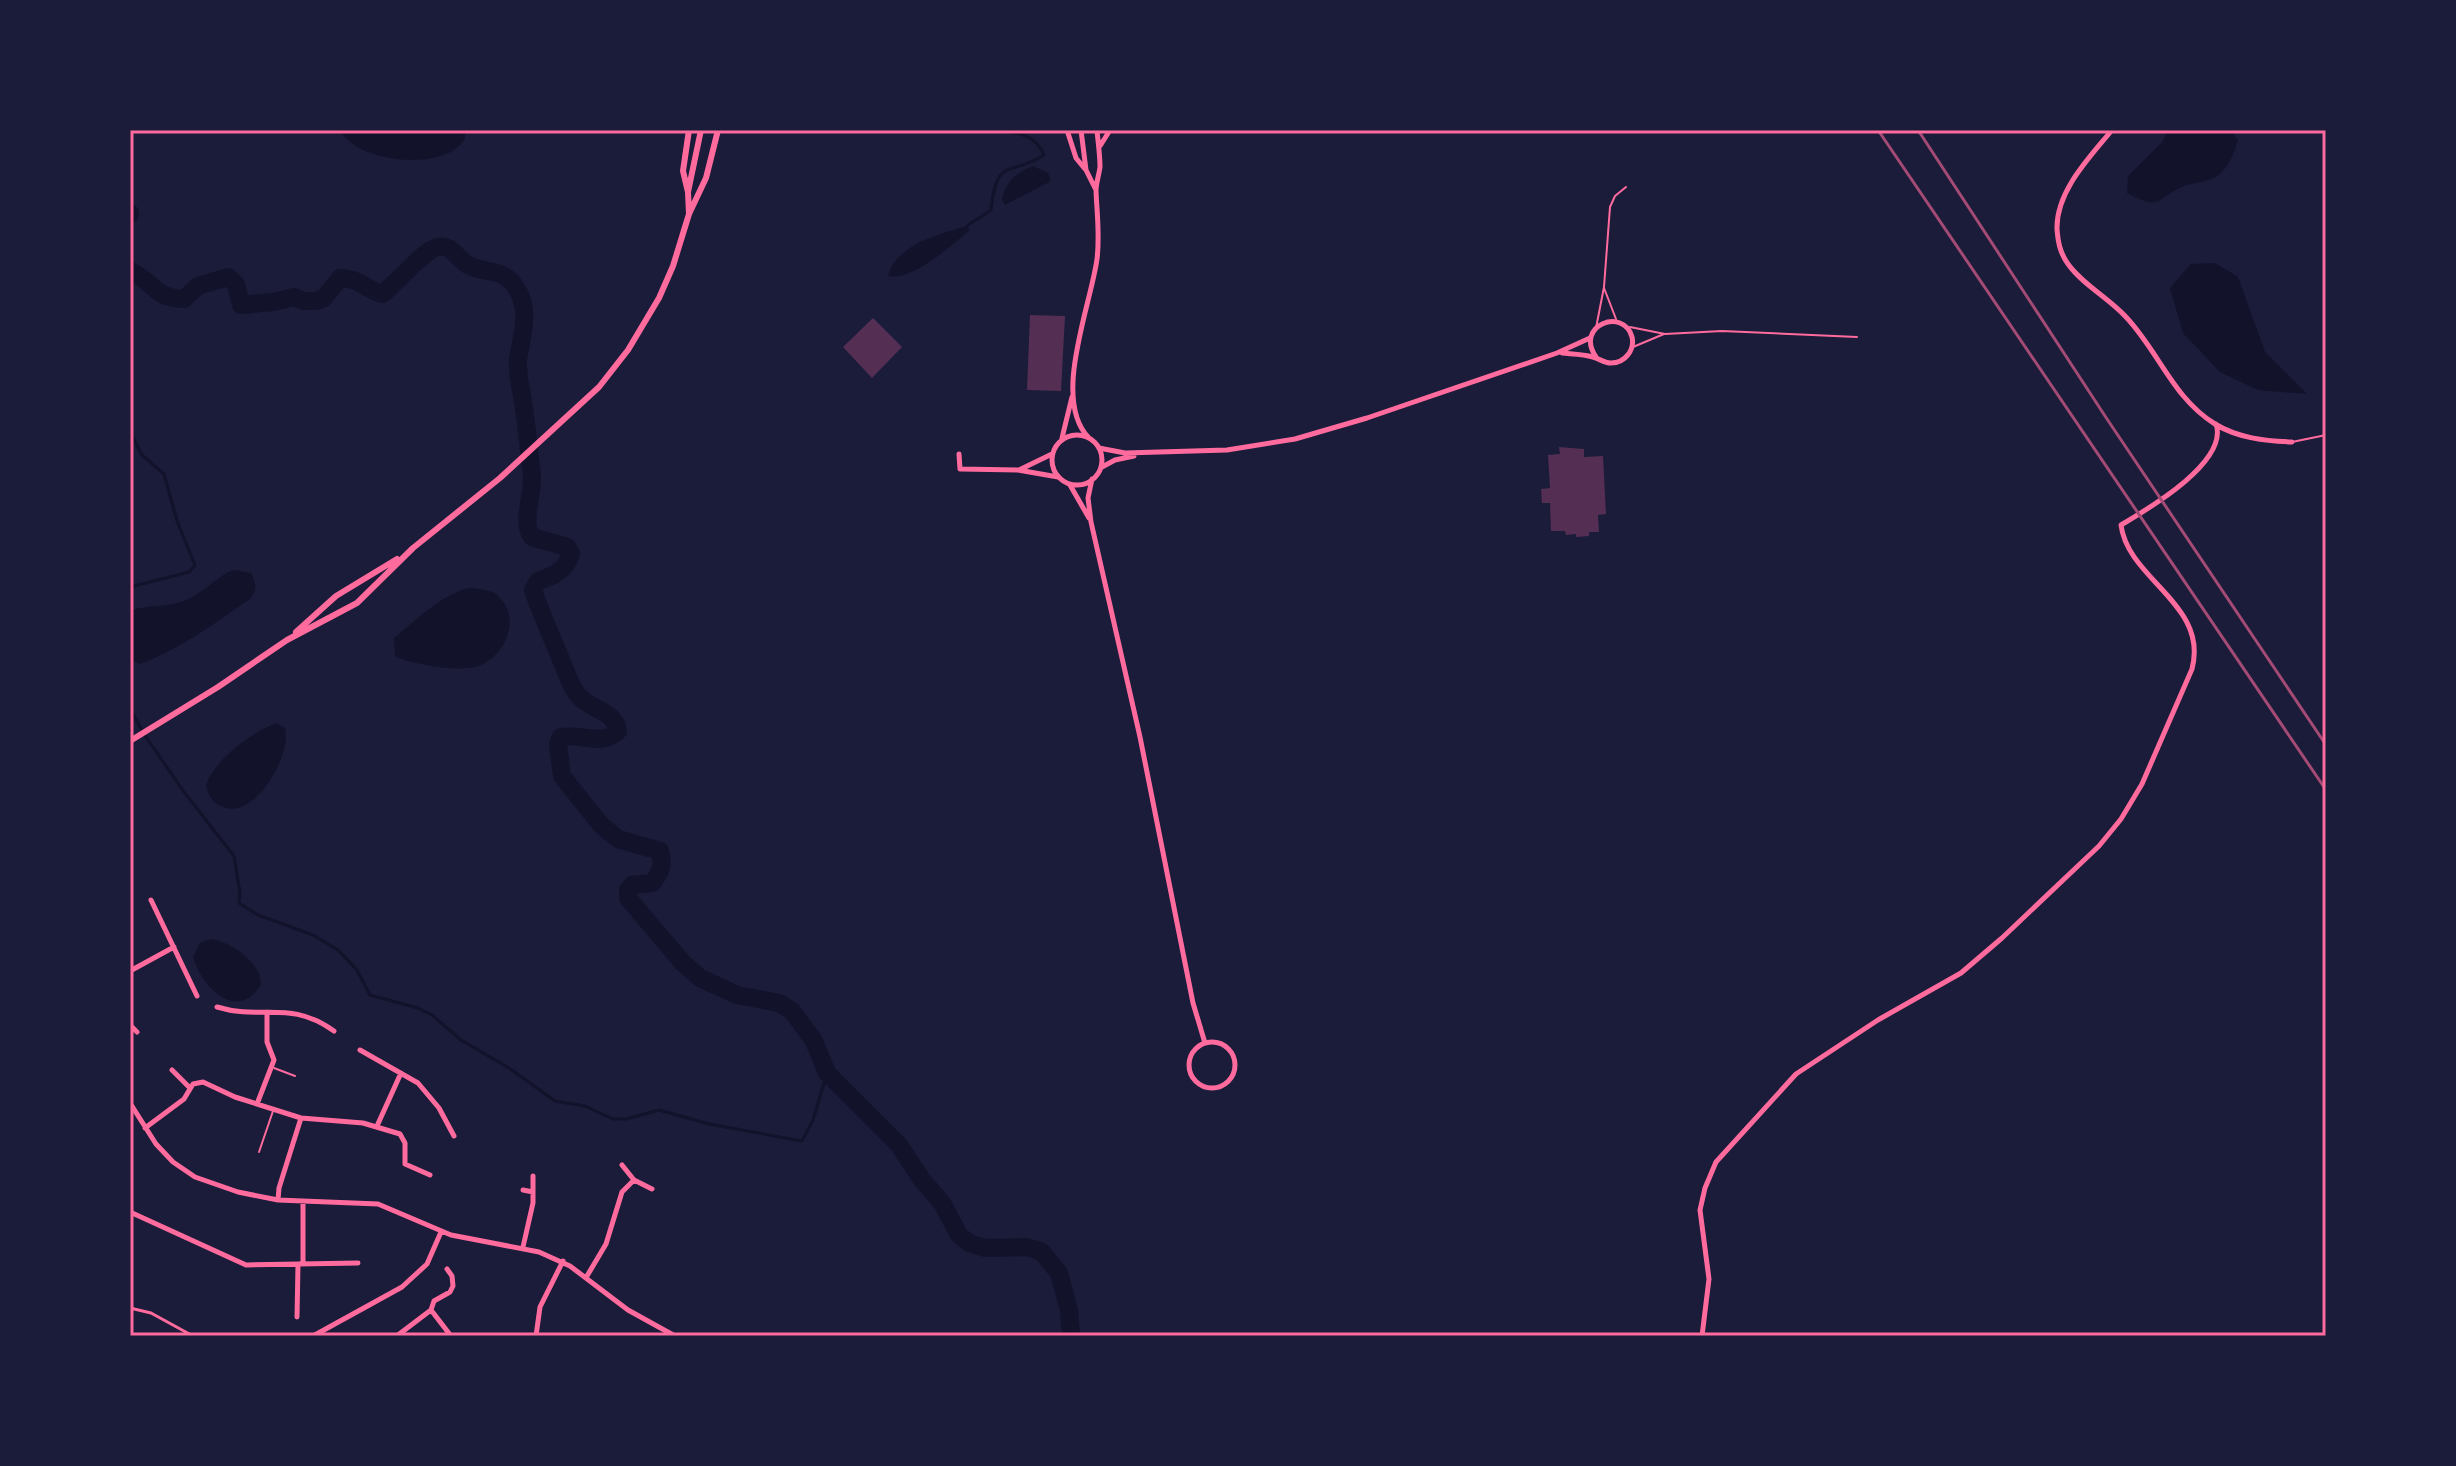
<svg xmlns="http://www.w3.org/2000/svg" width="2456" height="1466" font-family="Poppins,sans-serif">
<style>
.water{fill:#12122b}
.lines{fill:none;stroke-linecap:round;stroke-linejoin:round}
.stream{stroke:#12122b;stroke-width:3}
.river{stroke:#12122b;stroke-width:18}
.building{fill:#542f53}
.service{stroke:#ff6b9d;stroke-width:2}
.pedestrian{stroke:#ff6b9d;stroke-width:3}
.minor{stroke:#ff6b9d;stroke-width:5}
.tertiary{stroke:#ff6b9d;stroke-width:6}
.rail{stroke:#a44b75;stroke-width:3}
.neatline{fill:none;stroke:#ff6b9d;stroke-width:3}
</style>
<rect width="100%" height="100%" fill="#1b1b3a"/>
<path class="water" d="M 340,130 L 465,130 L 465,138 C 447,173 356,163 340,130 Z
M 2167,130 L 2231,130 L 2238,140 C 2233,156 2226,175 2209,180 C 2201,183 2192,183 2184,186 C 2155,198 2163,212 2127,193 L 2128,176 L 2163,141 Z
M 1033,166 L 1048,173 L 1051,181 L 1005,205 L 1002,199 C 1007,180 1015,174 1033,166 Z
M 968,225 L 969,231 C 949,247 913,281 888,276 C 897,243 940,235 968,225 Z
M 2215,263 L 2238,277 L 2265,352 L 2307,394 L 2258,390 L 2220,372 L 2183,333 L 2170,288 L 2191,264 Z
M 234,570 L 251,573 C 256,585 258,588 250,599 C 215,623 180,649 140,664 L 130,659 L 130,611 C 147,604 168,608 186,600 C 204,593 219,574 234,570 Z
M 469,588 C 480,589 492,589 499,597 C 521,618 506,654 481,665 C 468,671 445,668 431,666 C 418,663 406,662 395,656 L 394,638 L 398,635 C 419,617 442,595 469,588 Z
M 276,723 L 285,728 C 293,753 254,823 221,806 C 212,802 209,796 206,786 C 213,761 252,732 276,723 Z
M 211,939 C 231,942 261,962 261,985 C 236,1023 202,987 193,957 L 200,943 Z"/>
<g class="lines">
<path class="stream" d="M 968,225 L 991,210 C 997,155 1010,177 1044,155 C 1034,131 1013,133 990,130
M 130,432 L 142,455 L 164,474 L 177,521 L 195,565 L 189,572 L 130,587
M 130,708 L 144,734 L 184,792 L 234,856 L 240,893 L 239,903 L 258,915 L 313,935 L 338,950 L 357,970 L 370,995 L 418,1008 L 432,1015 L 461,1040 L 509,1068 L 555,1101 L 585,1106 L 613,1119 L 626,1119 L 659,1110 L 709,1124 L 802,1141 L 813,1120 L 827,1073"/>
<path class="river" d="M 130,213 L 130,214
M 130,271 C 157,283 150,297 184,299 L 198,286 L 228,277 L 236,284 L 241,305 L 273,302 L 294,297 L 304,301 L 316,301 L 324,298 L 340,278 C 358,278 366,289 382,294 C 398,283 424,249 438,247 C 452,244 457,259 468,265 C 487,275 506,266 519,293 C 530,314 521,338 518,360 C 517,375 521,388 523,402 C 527,427 529,452 532,476 C 533,496 521,521 532,537 L 567,547 L 571,554 C 566,570 554,576 538,581 L 533,590 C 541,614 552,637 561,660 C 566,671 570,685 577,694 C 589,710 614,709 618,731 C 602,747 581,733 561,737 L 558,745 L 562,776 L 601,825 L 618,839 L 660,851 C 664,865 661,872 652,883 L 632,885 L 628,890 L 628,898 L 682,962 L 700,978 L 737,995 L 779,1003 L 792,1011 L 814,1041 L 827,1073 L 899,1145 L 922,1180 L 942,1203 L 959,1235 L 969,1243 L 985,1248 L 1027,1247 L 1042,1252 L 1059,1273 L 1069,1310 L 1071,1336"/>
</g>
<path class="building" d="M 1030,315 L 1065,316 L 1061,391 L 1027,390 Z
M 873,318 L 902,347 L 872,378 L 843,347 Z
M 1559,447 L 1584,449 L 1584,457 L 1603,456 L 1606,514 L 1598,515 L 1599,532 L 1589,532 L 1589,536 L 1576,537 L 1576,534 L 1566,535 L 1565,531 L 1551,531 L 1550,503 L 1542,503 L 1541,489 L 1550,488 L 1548,455 L 1560,454 Z"/>
<g class="lines">
<path class="service" d="M 1604,288 L 1616,319
M 1630,327 L 1665,334 L 1722,331 L 1857,337
M 1596,328 L 1604,287 L 1610,207 L 1615,196 L 1626,187
M 1633,347 L 1664,334
M 2292,442 L 2326,435
M 274,1068 L 295,1076
M 259,1152 L 273,1111"/>
<path class="pedestrian" d="M 130,1308 L 151,1313 L 193,1336"/>
<path class="minor" d="M 1067,130 L 1076,158 L 1085,169
M 1081,130 L 1086,170 L 1096,190
M 2112,130 C 2090,157 2056,191 2057,229 C 2058,242 2060,253 2068,264 C 2083,285 2109,298 2126,317 C 2159,352 2173,398 2215,424 C 2238,438 2265,441 2292,442
M 1100,146 L 1110,130
M 1562,353 C 1572,354 1583,354 1593,357 C 1600,359 1604,363 1611,363 C 1625,363 1635,350 1632,337 C 1624,307 1574,325 1596,357
M1052 460a25 25 0 1 1 50 0a25 25 0 1 1-50 0Z
M 1062,438 L 1072,397
M 1089,438 C 1051,400 1091,305 1097,259 C 1100,236 1097,214 1096,191 C 1096,183 1099,175 1100,167 C 1100,155 1098,142 1097,130
M 1099,448 L 1125,453 L 1227,450 L 1295,439 L 1367,418 L 1557,353 L 1590,338
M 959,454 L 960,469 L 1018,470 L 1058,477
M 1102,467 L 1115,460 L 1134,456
M 1019,470 L 1052,454
M 1092,479 L 1088,498 L 1091,522 L 1140,737 L 1193,1003 L 1205,1043
M 1070,485 L 1089,518
M 151,900 L 197,996
M 130,971 L 174,947
M 217,1007 C 263,1021 289,999 334,1031
M 130,1025 L 137,1032
M1189 1065a23 23 0 1 1 46 0a23 23 0 1 1-46 0Z
M 360,1050 L 418,1083 L 439,1108 L 454,1136
M 172,1070 L 190,1088
M 130,1103 L 156,1144 L 173,1162 L 195,1177 L 238,1192 L 278,1200 L 378,1204 L 451,1235 L 539,1252 L 570,1266 L 628,1310 L 675,1336
M 257,1104 L 274,1060 L 267,1042 L 267,1012
M 377,1126 L 401,1073
M 145,1128 L 184,1099 L 193,1084 L 203,1082 L 235,1097 L 301,1118 L 363,1123 L 400,1134 L 405,1143 L 405,1164 L 430,1175
M 622,1165 L 634,1180 L 652,1189
M 523,1190 L 533,1192
M 278,1200 L 279,1188 L 301,1118
M 130,1212 L 246,1265 L 358,1263
M 523,1247 L 533,1203 L 533,1176
M 303,1263 L 303,1202
M 587,1276 L 606,1244 L 622,1192 L 634,1180
M 431,1310 L 451,1336
M 297,1317 L 298,1265
M 398,1335 L 431,1310 L 434,1301 L 450,1292 L 453,1286 L 452,1276 L 447,1269
M 313,1336 L 402,1287 L 427,1264 L 441,1232
M 536,1336 L 540,1307 L 563,1261
M 1702,1336 L 1709,1279 L 1700,1210 L 1705,1188 L 1716,1162 L 1796,1074 L 1878,1020 L 1961,973 L 2002,938 L 2099,846 L 2121,819 L 2142,784 L 2192,669 C 2209,604 2128,580 2121,525 C 2148,509 2229,462 2216,424"/>
<path class="tertiary" d="M 688,192 L 683,171 L 689,130
M 689,214 L 688,192 L 701,130
M 296,632 L 336,596 L 397,559
M 130,741 L 218,687 L 287,640 L 357,603 L 413,548 L 500,478 L 599,387 L 628,350 L 659,298 L 673,266 L 689,214 L 706,178 L 718,130"/>
<path class="rail" d="M 1878,130 L 2326,790
M 1918,130 L 2107,419 L 2326,745"/>
</g>
<rect width="2456" height="1466" fill="none" stroke="#1b1b3a" stroke-width="264"/>
<rect x="132" y="132" width="2192" height="1202" class="neatline"/>
</svg>
